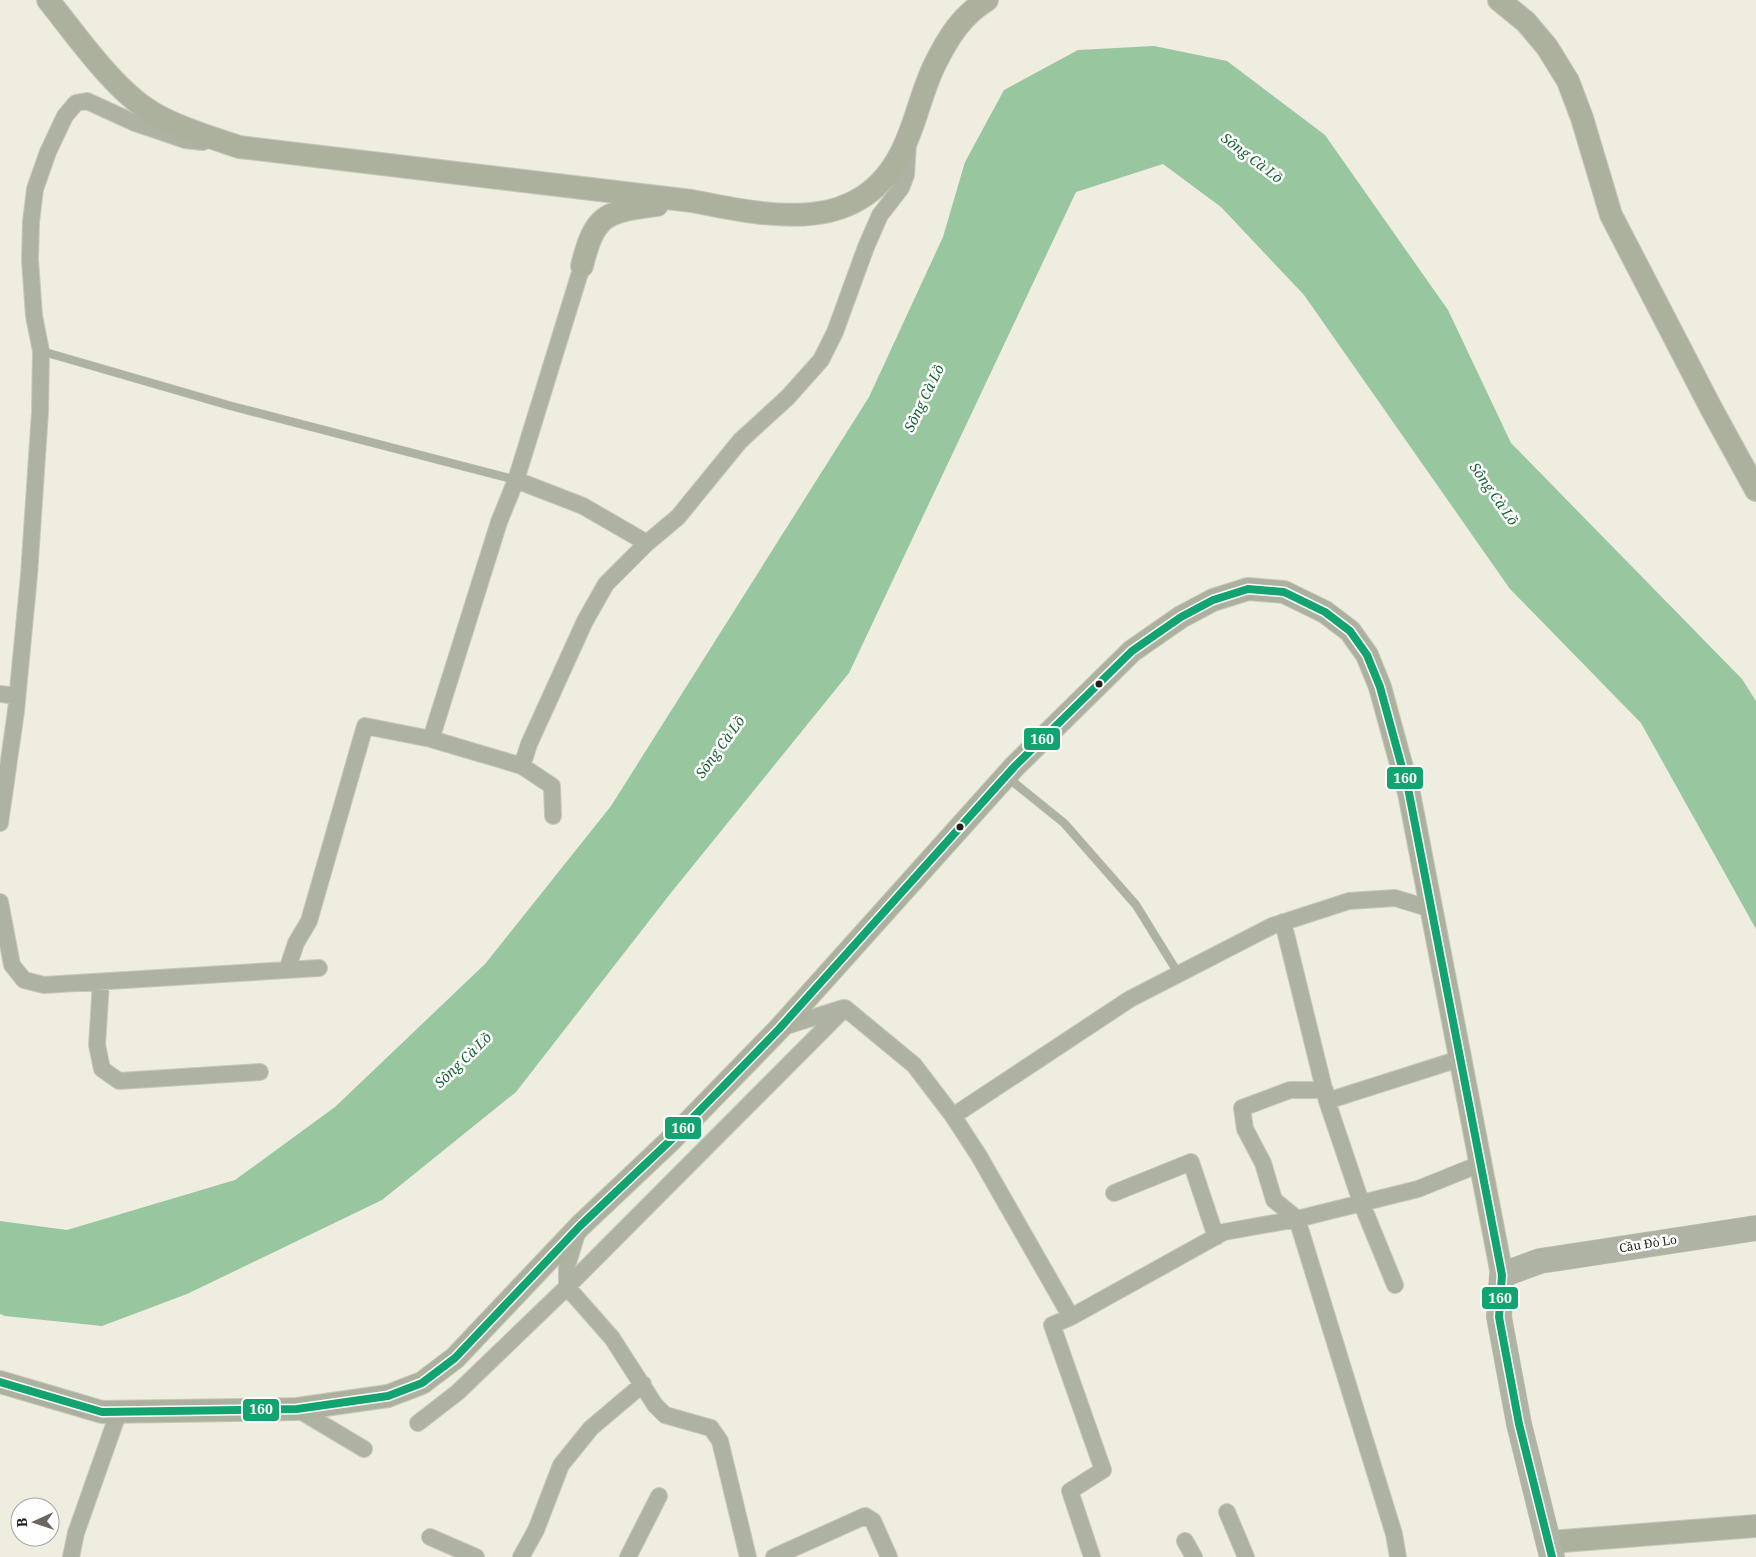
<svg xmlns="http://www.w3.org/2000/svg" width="1756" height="1557" font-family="'Noto Serif',serif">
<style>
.water{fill:#98c69f}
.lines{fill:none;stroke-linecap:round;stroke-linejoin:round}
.lane-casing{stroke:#c8c7bd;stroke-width:9}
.street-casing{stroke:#c8c7bd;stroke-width:18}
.secondary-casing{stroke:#c8c7bd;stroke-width:24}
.primary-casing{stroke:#c8c7bd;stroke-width:26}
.lane{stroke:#aeb2a2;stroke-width:8}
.street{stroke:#aeb2a2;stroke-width:16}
.secondary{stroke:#acb19e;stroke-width:22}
.primary{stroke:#afb3a3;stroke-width:25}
.bus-1-casing{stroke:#fefefe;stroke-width:11}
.bus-1{stroke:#11a471;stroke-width:8}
.bus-dot{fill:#222118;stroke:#fefefe;stroke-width:2}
.labels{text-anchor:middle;stroke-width:5;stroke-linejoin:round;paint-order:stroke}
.street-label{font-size:12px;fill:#222118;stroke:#fefefe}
.water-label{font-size:14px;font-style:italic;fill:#166032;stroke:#fefefe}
.line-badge{stroke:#fefefe;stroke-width:2}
.badge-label{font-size:14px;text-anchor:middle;font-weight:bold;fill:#fff}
</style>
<rect width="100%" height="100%" fill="#efeddf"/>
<path class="water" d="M 1154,46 L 1227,61 L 1325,135 L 1448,310 L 1511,443 L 1742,679 L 1756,701 L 1756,929 L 1641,723 L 1510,589 L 1304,295 L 1221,207 L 1163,164 L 1076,192 L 849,673 L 670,894 L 516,1092 L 382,1200 L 187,1294 L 102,1326 L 5,1316 L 0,1314 L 0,1221 L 67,1230 L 235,1180 L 335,1107 L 485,964 L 611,806 L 869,397 L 943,237 L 965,162 L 1004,90 L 1078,50 Z"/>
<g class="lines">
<g class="lane-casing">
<path id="lane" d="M 41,351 L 231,406 L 516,480
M 1007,777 L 1064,823 L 1136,905 L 1178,973"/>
</g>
<g class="street-casing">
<path id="street" d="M 516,480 L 583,506 L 647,543 L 606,584 L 585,621 L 529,744 L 522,766
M 647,543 L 678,517 L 740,441 L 788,397 L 821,360 L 835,332 L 866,247 L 880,215 L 901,188 L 906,175 L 908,143
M 0,694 L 17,696
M 431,739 L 499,522 L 516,480 L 582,266
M 0,823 L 16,711 L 29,575 L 40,412 L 41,351 L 34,316 L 30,260 L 31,222 L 35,189 L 48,152 L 65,116 L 76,103 L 87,101 L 135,123 L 185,140 L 203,142
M 0,902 L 12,965 L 24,980 L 44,985 L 319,968
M 1283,922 L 1327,1101 L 1361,1202 L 1395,1285
M 287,970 L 296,943 L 309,921 L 365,726 L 431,739 L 522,766 L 552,786 L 553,816
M 101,982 L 97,1045 L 102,1069 L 119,1081 L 260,1072
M 845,1008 L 914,1065 L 953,1116 L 979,1156 L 1071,1317
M 780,1028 L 843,1008
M 1325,1090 L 1290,1090 L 1242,1108 L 1245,1129 L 1263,1163 L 1274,1200 L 1297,1219 L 1394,1534 L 1398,1557
M 1327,1101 L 1459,1059
M 953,1116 L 1130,999 L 1272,926 L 1349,901 L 1395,898 L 1431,909
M 1114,1193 L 1191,1162 L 1216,1237
M 578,1230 L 567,1266 L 567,1287 L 612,1338 L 655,1405 L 665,1415 L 711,1428 L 720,1441 L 748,1557
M 297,1409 L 364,1449
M 418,1423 L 458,1392 L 567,1287 L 845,1008
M 1227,1512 L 1246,1557
M 430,1537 L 476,1557
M 1185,1541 L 1194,1557
M 71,1557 L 76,1533 L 119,1411
M 521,1557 L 536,1530 L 561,1465 L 591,1428 L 643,1384
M 628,1557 L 659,1496
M 774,1557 L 865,1516 L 873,1521 L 889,1557
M 1092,1557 L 1070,1491 L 1103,1470 L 1052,1325 L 1071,1317 L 1224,1232 L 1297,1219 L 1418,1189 L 1480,1164"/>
</g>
<g class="secondary-casing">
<path id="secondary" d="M 48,0 C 77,36 114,90 153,113 C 179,128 210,137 239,147 L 692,201 C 769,216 858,237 901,153 C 916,124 921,92 935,64 C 948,38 961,16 987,0
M 1499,0 L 1526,22 L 1547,47 L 1568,81 L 1582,118 L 1611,215 L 1711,408 L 1756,490
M 582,266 C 595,213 606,212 657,205
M 0,1382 L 102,1412 L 297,1409 L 388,1396 L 422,1383 L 455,1358 L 580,1226 L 673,1138 L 779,1029 L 1015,766 L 1132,651 L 1181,617 L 1213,600 L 1248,589 L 1284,592 L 1325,612 L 1350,631 L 1367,655 L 1380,687 L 1409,793 L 1502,1275
M 1550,1542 L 1756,1526"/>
</g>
<g class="primary-casing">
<path id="primary" d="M 1552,1557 L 1519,1424 L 1499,1317 L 1502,1275 L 1540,1261 L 1756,1228"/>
</g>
<use href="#lane" class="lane"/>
<use href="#street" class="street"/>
<use href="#secondary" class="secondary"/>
<use href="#primary" class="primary"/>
<g class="bus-1-casing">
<path id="bus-1" d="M 0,1382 L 102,1412 L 297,1409 L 388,1396 L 422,1383 L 455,1358 L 580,1226 L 673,1138 L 779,1029 L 1015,766 L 1132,651 L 1181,617 L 1213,600 L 1248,589 L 1284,592 L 1325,612 L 1350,631 L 1367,655 L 1380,687 L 1409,793 L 1502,1275 L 1499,1317 L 1519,1424 L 1552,1557"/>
</g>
<use href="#bus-1" class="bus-1"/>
</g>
<g class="bus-dot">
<circle cx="1099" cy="684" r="4.5"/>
<circle cx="960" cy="827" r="4.5"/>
</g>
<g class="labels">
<g class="street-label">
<text transform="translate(1648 1244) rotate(-9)" y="4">Cầu Đò Lo</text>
</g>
<g class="water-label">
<text transform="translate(1252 158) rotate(37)" y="5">Sông Cà Lồ</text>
<text transform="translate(924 398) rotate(-64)" y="5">Sông Cà Lồ</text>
<text transform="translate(1494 494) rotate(55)" y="5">Sông Cà Lồ</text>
<text transform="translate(720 747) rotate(-54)" y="5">Sông Cà Lồ</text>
<text transform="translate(463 1060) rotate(-44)" y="5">Sông Cà Lồ</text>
</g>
</g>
<g class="line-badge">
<rect x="1023" y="727" width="38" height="24" rx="5" fill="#11a471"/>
<rect x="1386" y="766" width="38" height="24" rx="5" fill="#11a471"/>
<rect x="664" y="1116" width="38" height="24" rx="5" fill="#11a471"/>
<rect x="1481" y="1286" width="38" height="24" rx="5" fill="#11a471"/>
<rect x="242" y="1398" width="38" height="24" rx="5" fill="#11a471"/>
</g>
<g class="badge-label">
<text x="1042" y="744">160</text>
<text x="1405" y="783">160</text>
<text x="683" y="1133">160</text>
<text x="1500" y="1303">160</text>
<text x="261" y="1414">160</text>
</g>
<g transform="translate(35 1522) rotate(267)"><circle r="24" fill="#fefefe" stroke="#a6a6a2"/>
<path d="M0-4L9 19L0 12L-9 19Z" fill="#6a685e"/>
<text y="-8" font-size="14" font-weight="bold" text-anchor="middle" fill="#222118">B</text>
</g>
</svg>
